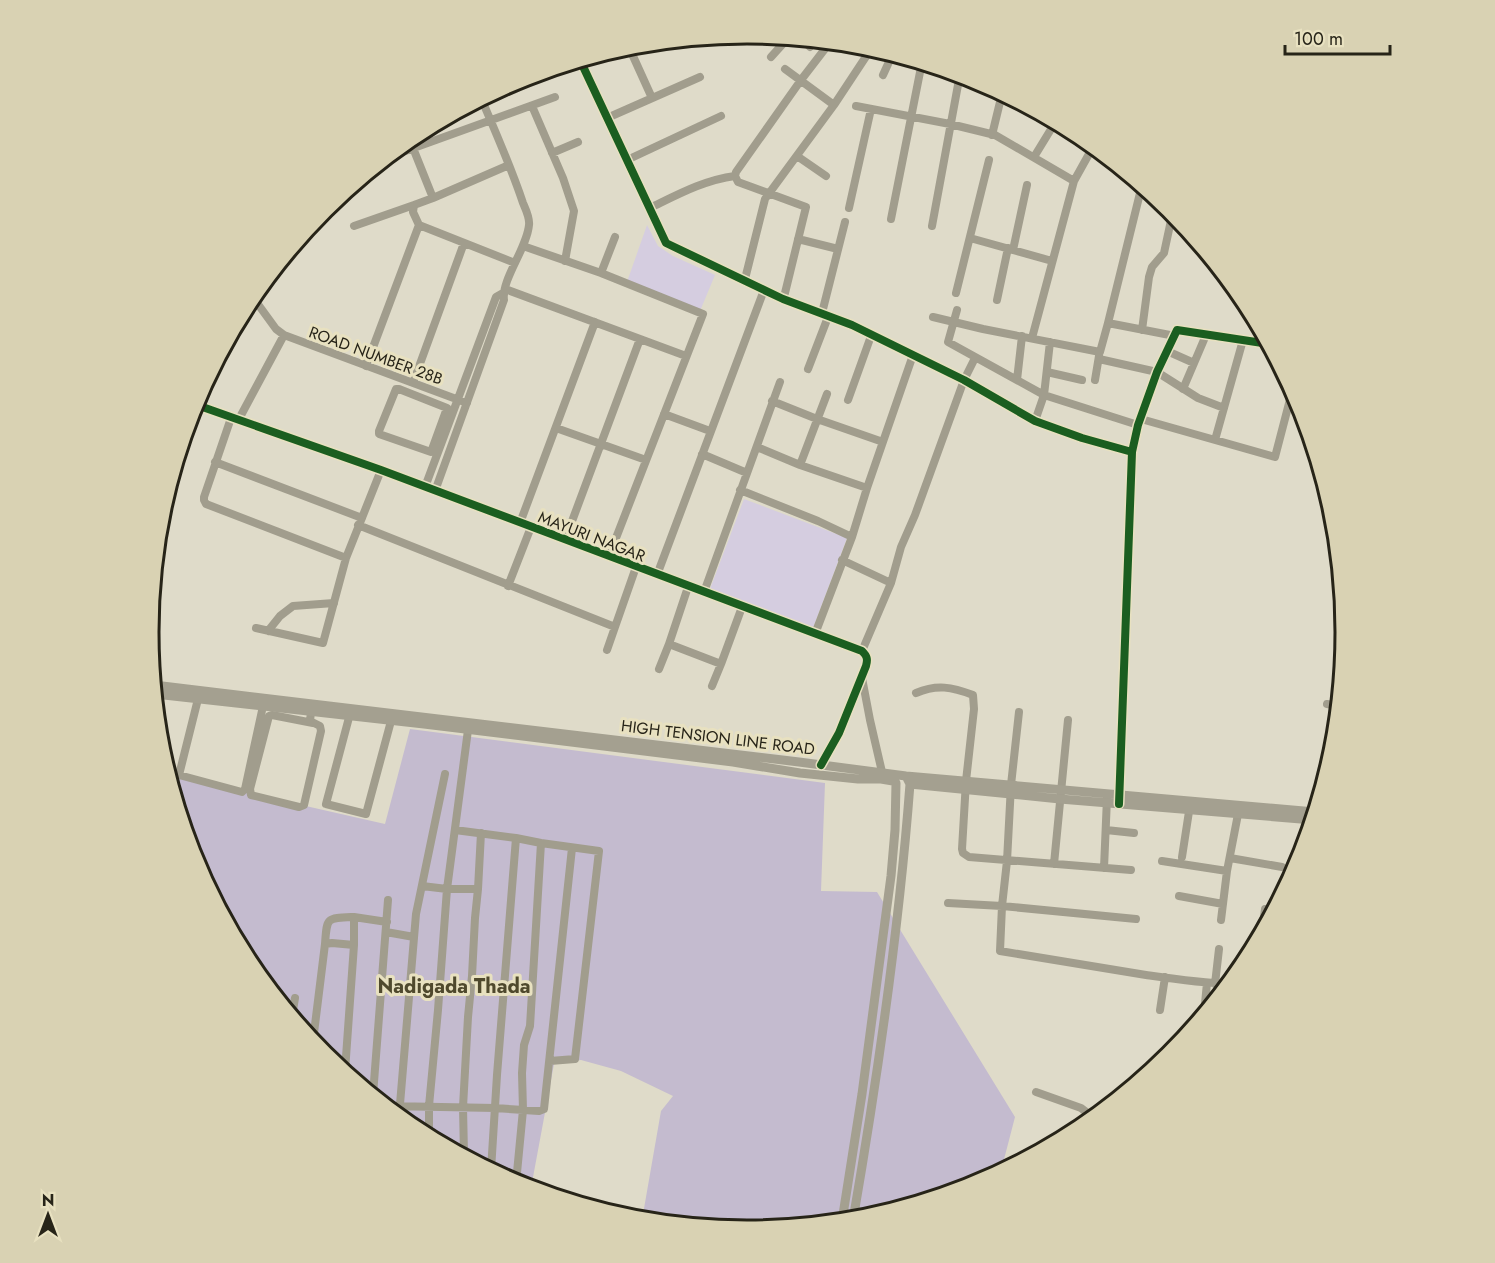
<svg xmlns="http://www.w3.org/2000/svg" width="1495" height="1263" font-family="Jost,sans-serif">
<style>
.green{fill:#d5cde0}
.forest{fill:#c4bbcf}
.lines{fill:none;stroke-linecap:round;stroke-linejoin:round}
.minor{stroke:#a19d8d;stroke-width:8}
.major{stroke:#a4a090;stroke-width:9}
.cycleway-casing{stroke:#e8e1c0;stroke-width:11}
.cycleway{stroke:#1b5e20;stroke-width:8}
.labels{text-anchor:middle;stroke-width:6;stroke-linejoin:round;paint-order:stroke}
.street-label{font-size:16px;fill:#272418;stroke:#e8e1c0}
.quarter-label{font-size:20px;font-weight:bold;fill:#4f492d;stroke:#e8e1c0}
.rim{fill:none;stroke:#272418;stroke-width:3}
</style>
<rect width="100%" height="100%" fill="#dfdbc9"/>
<path class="green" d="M 647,225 L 658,246 L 673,256 L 715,275 L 700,311 L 627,282 Z
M 744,499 L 847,538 L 813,628 L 710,589 Z"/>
<path class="forest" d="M 410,729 L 825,783 L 821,891 L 877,892 L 1015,1117 L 1001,1171 L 976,1185 L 864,1219 L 748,1230 L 642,1220 L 661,1111 L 673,1096 L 621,1071 L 581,1060 L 554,1064 L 531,1188 L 518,1184 L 415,1129 L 324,1054 L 250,964 L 194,860 L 169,775 L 385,824 Z"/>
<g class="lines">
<path class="minor" d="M 801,38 L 810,47
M 628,45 L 652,98
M 630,49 L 643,43
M 771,57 L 789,37
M 580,60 L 666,243 L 783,299 L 852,325 L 964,380 L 1035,421 L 1082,438 L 1132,452
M 785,69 L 834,105
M 883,75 L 893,53
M 532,106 L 563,178 L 574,211 L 565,261
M 856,106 L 950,124 L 995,135 L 1074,181
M 607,118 L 700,77
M 992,135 L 1000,102
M 413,148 L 433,198 L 414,205 L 413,212 L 419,225 L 515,263
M 552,153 L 578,142
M 797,156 L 826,176
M 1034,157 L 1056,121
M 386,158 L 555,97
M 627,160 L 721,116
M 433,198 L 509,165
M 650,208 C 677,195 704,180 735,176
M 849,208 L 871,109
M 891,219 L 922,62
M 354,226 L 414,205
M 932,226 L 960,74
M 970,238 L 1052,261
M 798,239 L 838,249
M 523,246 L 601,273 L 703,314 L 609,556
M 1013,250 L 1027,185
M 601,273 L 615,237
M 746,275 L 765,199 L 834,105 L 869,52
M 505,289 L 686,356
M 785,293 L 806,207 L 738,182 L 735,176 L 736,172 L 801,80 L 831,41
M 956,293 L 989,160
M 252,296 L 276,329 L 284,335 L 467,403
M 997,300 L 1008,248
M 823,309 L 845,222
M 957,310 L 948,342 L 1044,395 L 1138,425
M 933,317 L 983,329 L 1100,352 L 1108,323 L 1175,336
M 1108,323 L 1142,185
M 1142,330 L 1149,277 L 1152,267 L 1164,253 L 1173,211
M 1032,338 L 1074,181 L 1094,145
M 1167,351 L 1194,363
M 1099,359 L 1157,372 L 1198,398 L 1224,408
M 366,366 L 419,225
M 808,369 L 828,317
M 1047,372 L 1082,380
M 1017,380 L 1022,336
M 1095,380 L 1099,356
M 413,383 L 464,243
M 396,389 L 399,389 L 447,408 L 431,452 L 379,434 L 379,431 Z
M 1183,389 L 1206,335
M 848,400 L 871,336
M 772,401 L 817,419 L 883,442
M 194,404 L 381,470 L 862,651 C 867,656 868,659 866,666 L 839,733 L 821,765
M 664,414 L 710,431
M 231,418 L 204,497 L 204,500 L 206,504 L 346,558
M 239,419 L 284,335
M 1141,419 L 1275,457 L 1293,388
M 1035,421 L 1044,395 L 1050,342
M 556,428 L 646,460
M 1215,440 L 1243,340
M 757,447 L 800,465 L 867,488
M 702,454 L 747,473
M 215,462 L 362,518
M 800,465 L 827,394
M 425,487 L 496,297 L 503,293
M 740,490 L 818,521 L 852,537
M 435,491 L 504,300 C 501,280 527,248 529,225 C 530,218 526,210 523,203 C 511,167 496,133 481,98
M 520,523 L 595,322
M 358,525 L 615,627 L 636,567
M 565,540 L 640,339
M 842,560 L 891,583
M 657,575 L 764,290
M 508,586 L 531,527
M 688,587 L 669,644 L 721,664 L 742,607
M 704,592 L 780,382
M 256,628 L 323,643 L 346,558 L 381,470
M 268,631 L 280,616 L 293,606 L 334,603
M 815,634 L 852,537 L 867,488 L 913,355
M 607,650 L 615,627
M 862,651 L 891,583 L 901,547 L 915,515 L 964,380 L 975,358
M 659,669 L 669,644
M 862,678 L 870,720 L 882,772
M 712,686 L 721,664
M 916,693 C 937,684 952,687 973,695 L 974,709 L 966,781 L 962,849 L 963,853 L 969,857 L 1131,870
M 198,699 L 179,775 L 242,792 L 245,789 L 263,706
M 1327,704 L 1339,706
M 351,710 L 326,804 L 366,814 L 391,721
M 311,712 L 310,721 L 320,726 L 321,731 L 304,805 L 299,807 L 251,795 L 250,789 L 269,716 L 272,715 L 313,723
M 1019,712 L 1011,785 L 1007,861 L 1002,906 L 1000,951 C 1048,959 1097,967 1146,975 C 1174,979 1201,983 1229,984
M 1333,752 L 1337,705
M 1119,800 L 1132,452 L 1138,425 L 1157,372 L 1177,330 L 1269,344
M 455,830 L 516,838 L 541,843 L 599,851 L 575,1059 L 550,1061
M 1106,830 L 1134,833
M 1182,857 L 1190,805
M 1230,858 L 1282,867
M 1162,861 L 1227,871
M 1054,864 L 1068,720
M 1104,868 L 1107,798
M 422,886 L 447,889 L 478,889 L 475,918 L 472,976 L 468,1017 L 463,1107 L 464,1155
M 478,889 L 481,833
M 1179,896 L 1223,904
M 948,903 L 1002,906 L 1136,919
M 1221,920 L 1227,871 L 1239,809
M 386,932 L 414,937
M 1262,932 L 1265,909
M 325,944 C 327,917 326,918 354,917
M 1215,984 L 1219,949
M 1160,1010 L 1165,977
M 1204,1014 L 1207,983
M 292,1016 L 295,998
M 313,1041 L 325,944 L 332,943 L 354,945
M 345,1071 L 354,945 L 354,917 L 387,922
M 1036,1092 L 1081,1108 L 1094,1118
M 373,1095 L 388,900
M 387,1106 L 495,1108 L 539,1111 L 544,1109 L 572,848
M 399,1116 L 416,914 L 445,774
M 429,1137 L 429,1106 L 438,1010 L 447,889 L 468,730
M 491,1170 L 497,1075 L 516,838
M 516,1183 L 523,1110 L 522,1073 L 524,1045 L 530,1026 L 541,843"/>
<path class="major" d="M 154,685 L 799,762 L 906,776 L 1315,812
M 155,694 L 424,724 L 733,762 L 800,773 L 858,779 L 881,779 L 893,781 L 896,783 L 895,830 L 891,876 L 862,1094 L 842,1221
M 910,784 L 1060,799 L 1313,820
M 853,1220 C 878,1075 899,930 910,784 L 906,776"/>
<g class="cycleway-casing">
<path id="cycleway" d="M 580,60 L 666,243 L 783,299 L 852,325 L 964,380 L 1035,421 L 1082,438 L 1132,452
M 194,404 L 381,470 L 862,651 C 867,656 868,659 866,666 L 839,733 L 821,765
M 1119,804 L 1132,452 L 1138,425 L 1157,372 L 1177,330 L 1269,344"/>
</g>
<use href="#cycleway" class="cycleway"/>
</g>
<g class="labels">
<g class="street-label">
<text transform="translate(376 355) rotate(20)" y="6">ROAD NUMBER 28B</text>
<text transform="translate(592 536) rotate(21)" y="6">MAYURI NAGAR</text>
<text transform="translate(718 737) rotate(7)" y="6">HIGH TENSION LINE ROAD</text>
</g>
<g class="quarter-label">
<text x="454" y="993">Nadigada Thada</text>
</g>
</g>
<path d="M0 0H1495V1263H0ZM159 632a588 588 0 1 1 1176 0a588 588 0 1 1-1176 0Z" fill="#d9d2b3" fill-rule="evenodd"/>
<path class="rim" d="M159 632a588 588 0 1 1 1176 0a588 588 0 1 1-1176 0Z"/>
<g transform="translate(48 1215)" stroke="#e8e1c0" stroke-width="4.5" paint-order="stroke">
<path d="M0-4.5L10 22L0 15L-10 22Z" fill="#272418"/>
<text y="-9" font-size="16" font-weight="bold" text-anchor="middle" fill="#272418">N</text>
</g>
<path d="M1285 45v9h105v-9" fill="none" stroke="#272418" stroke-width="3"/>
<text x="1294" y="45" font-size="18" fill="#272418" stroke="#e8e1c0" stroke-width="4.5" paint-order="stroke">100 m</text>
</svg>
